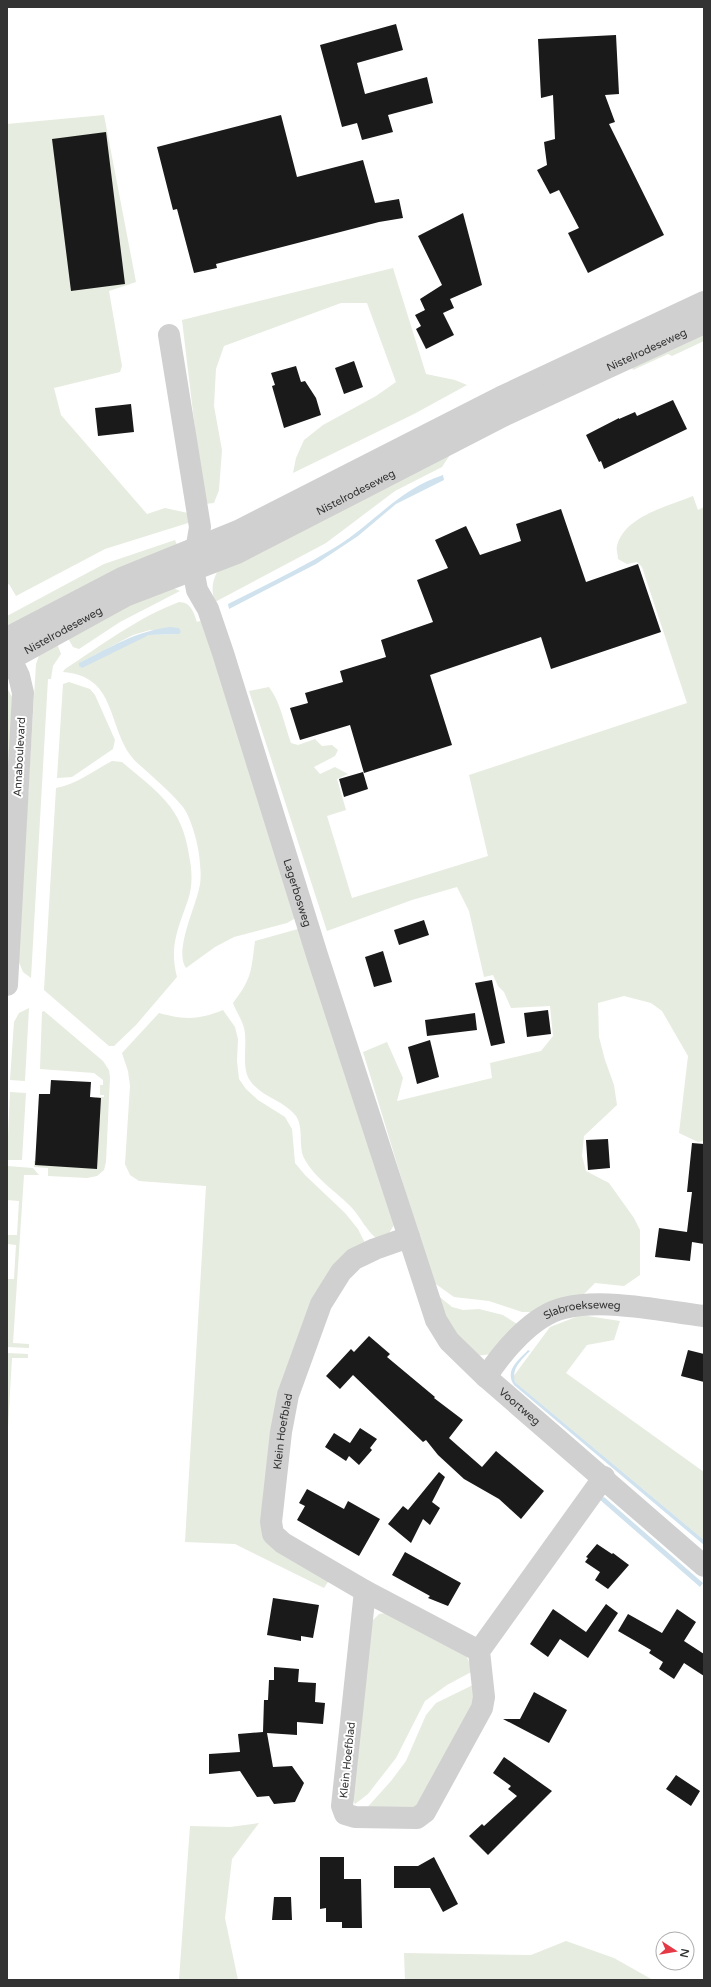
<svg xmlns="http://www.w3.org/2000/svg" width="711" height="1987" font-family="'Varela Round',sans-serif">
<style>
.green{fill:#e6ecdf;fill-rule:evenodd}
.water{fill:#cfe2ee}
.building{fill:#1a1a1a}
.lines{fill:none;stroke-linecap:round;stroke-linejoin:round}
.minor{stroke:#d0d0d0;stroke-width:22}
.labels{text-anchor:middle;stroke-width:4;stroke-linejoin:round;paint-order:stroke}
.street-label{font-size:11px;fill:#333;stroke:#fff}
</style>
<rect width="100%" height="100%" fill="#fff"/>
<path class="green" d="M 104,115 L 136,282 L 109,291 L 122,366 L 120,372 L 54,388 L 61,415 L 147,514 L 165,508 L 188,513 L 188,523 L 105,549 L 16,596 L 9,584 L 7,585 L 7,124 Z
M 393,268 L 426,374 L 455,380 L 467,385 L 414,414 L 293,473 L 296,458 L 304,440 L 323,425 L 376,396 L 396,382 L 367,303 L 341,303 L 224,346 L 216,369 L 214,406 L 222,450 L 219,490 L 214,503 L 204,504 L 182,320 Z
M 704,330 L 704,341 L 672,356 L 668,354 L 633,370 L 631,365 Z
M 453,450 L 442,467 L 395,491 L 326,543 L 215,602 C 211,590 212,583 217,572 Z
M 693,496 L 698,510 L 704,507 L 704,1141 L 698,1142 L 679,1133 L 688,1056 L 662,1011 L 651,1003 L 624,996 L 598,1003 L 599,1037 L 605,1060 L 614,1085 L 617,1105 L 584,1136 L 582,1156 L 586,1171 L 609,1183 L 634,1218 L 640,1230 L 640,1275 L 624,1286 L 595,1283 L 581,1297 L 537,1312 L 522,1312 L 489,1301 L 454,1297 L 433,1282 L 363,1052 L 387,1042 L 403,1078 L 397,1101 L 492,1078 L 490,1063 L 541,1051 L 553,1036 L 550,1006 L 511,1008 L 504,992 L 498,986 L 493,975 L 484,977 L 469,911 L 457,887 L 412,900 L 327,931 L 249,691 L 269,687 C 281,703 284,724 291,743 L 298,745 L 315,739 L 322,746 L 332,745 L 338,750 L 335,756 L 314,767 L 320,774 L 335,767 L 348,774 L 337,779 L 346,810 L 327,816 L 352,898 L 488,856 L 469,775 L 687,703 L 642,567 L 637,562 L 627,564 L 618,559 C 618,555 616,550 617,546 C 624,516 669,506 693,496 Z
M 175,540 L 178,547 L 7,630 L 7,616 L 104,564 Z
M 173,588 L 180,591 L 120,622 L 79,649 L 73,647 L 66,635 L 150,590 Z
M 179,602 C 191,602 194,613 197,622 L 203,620 L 298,913 L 294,919 L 287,923 L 234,937 L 215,947 L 186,968 C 174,952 195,908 199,889 C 201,882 201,872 200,865 C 200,850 192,819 183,807 C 174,796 163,786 153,777 C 146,770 137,764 131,756 C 107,723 116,676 63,672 L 65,669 C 102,645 137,618 179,602 ZM 150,630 L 179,634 L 149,635 L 79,663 L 133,635 Z
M 56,641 L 61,654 L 53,666 L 51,679 L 48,679 L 31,978 L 23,972 L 18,960 L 36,664 L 40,653 Z
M 69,682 L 90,689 L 95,695 L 115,740 L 113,749 L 72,777 L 57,778 L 63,684 Z
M 7,688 L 12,697 L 7,804 Z
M 112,761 L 122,762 C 157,792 182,806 189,855 C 192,870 193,885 188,900 C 178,929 169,946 177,977 L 136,1025 L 114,1046 L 109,1046 L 44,990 L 56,788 C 77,784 93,771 112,761 Z
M 298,929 L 394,1225 L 388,1235 L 377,1239 C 366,1230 361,1218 352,1208 C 336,1191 315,1179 304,1158 C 298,1145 304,1128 296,1116 C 284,1100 260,1097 249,1079 C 241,1065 248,1043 244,1028 C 242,1020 236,1011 233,1003 C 252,978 251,972 255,941 Z
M 29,1008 L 25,1081 L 10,1080 L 14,1022 L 19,1013 Z
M 223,1010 L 235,1027 L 238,1039 L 237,1061 L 239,1079 L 246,1089 L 258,1100 L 285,1117 L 292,1129 L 295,1163 L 305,1175 L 345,1213 L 358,1229 L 365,1243 L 339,1261 L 260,1524 L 330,1579 L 324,1588 L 235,1544 L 185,1542 L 206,1186 L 139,1181 L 130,1175 L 125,1164 L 130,1086 L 128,1071 L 122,1053 L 159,1013 C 185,1020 198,1020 223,1010 Z
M 44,1011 L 103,1061 L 109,1070 L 110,1077 L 106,1162 L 104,1170 L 97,1176 L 87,1178 L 48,1176 L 48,1168 L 34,1167 L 34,1161 L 93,1165 L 96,1097 L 104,1097 L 104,1095 L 100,1095 L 100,1085 L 103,1085 L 103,1080 L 94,1073 L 40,1069 L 42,1012 Z
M 10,1092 L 26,1093 L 22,1160 L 7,1160 Z
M 7,1166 L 33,1168 L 39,1175 L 24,1175 L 13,1343 L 29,1344 L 29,1348 L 7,1347 L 7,1279 L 14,1279 L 16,1245 L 7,1244 L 7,1235 L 17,1235 L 19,1201 L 7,1200 Z
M 435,1293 L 452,1307 L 463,1310 L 479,1309 L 503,1315 L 520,1326 L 492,1354 L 476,1356 L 469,1353 L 440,1312 Z
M 581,1315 L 620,1321 L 614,1340 L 587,1345 L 566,1373 L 704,1472 L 704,1540 L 515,1382 L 513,1377 L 550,1327 Z
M 7,1353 L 28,1354 L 28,1358 L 12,1358 L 7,1445 Z
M 393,1612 L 466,1655 L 473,1671 L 447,1685 L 425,1701 L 396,1758 L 368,1794 L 355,1804 L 350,1795 L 370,1623 L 379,1614 Z
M 475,1684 L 476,1702 L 415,1808 L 364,1811 L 391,1781 L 406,1761 L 426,1715 L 436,1703 Z
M 259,1823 L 232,1859 L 225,1918 L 238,1980 L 179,1980 L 190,1826 L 230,1827 Z
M 566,1941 L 614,1958 L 653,1980 L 405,1980 L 404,1953 L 531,1955 Z"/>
<path class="water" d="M 443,475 L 444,480 L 396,504 L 358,536 L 316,564 L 229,609 L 228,604 C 263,586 300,569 334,548 C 373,525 397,490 443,475 Z
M 170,627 L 179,628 L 181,632 L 179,634 L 149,635 L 82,668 L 79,666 L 79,663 C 111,647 134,632 170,627 Z
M 528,1350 L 530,1351 C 521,1360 511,1369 515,1382 L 704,1540 L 704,1545 L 514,1385 C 504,1370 519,1360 528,1350 Z
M 604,1497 L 703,1583 L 700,1587 L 599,1499 Z"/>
<path class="building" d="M 396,24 L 403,50 L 357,63 L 365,94 L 427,77 L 433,103 L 388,115 L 393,132 L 362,140 L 357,123 L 342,127 L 320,45 Z
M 616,35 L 619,94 L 605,95 L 615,122 L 609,124 L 664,235 L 588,273 L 568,233 L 579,228 L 559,190 L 550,194 L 537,170 L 547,165 L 544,142 L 555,139 L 553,95 L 541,98 L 538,39 Z
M 281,115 L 297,177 L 363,160 L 375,203 L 399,199 L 403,218 L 379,222 L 216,264 L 217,268 L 194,273 L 177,209 L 173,210 L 157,147 Z
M 106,132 L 125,284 L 71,291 L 52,139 Z
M 463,213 L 482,285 L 450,299 L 454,308 L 443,313 L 454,335 L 426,349 L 416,329 L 421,326 L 415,315 L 425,310 L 420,299 L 442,285 L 418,236 Z
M 354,361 L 363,387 L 344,394 L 335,368 Z
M 296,366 L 301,382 L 305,381 L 316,398 L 321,415 L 284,428 L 272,386 L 275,385 L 271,373 Z
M 673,400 L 687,429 L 604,469 L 601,461 L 599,462 L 586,435 L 619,418 L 619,419 L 635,412 L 637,416 Z
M 131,404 L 134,432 L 98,436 L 95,408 Z
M 561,509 L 586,582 L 638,564 L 661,632 L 551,669 L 541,637 L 430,675 L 452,745 L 364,773 L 350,725 L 300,740 L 290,708 L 308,703 L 305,693 L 343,682 L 340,671 L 386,657 L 381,640 L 433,622 L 417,580 L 448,568 L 435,540 L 466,526 L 480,555 L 521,541 L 516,524 Z
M 363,772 L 368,789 L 344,797 L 339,779 Z
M 424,920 L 429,935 L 399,945 L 394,930 Z
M 383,951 L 392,982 L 374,987 L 365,957 Z
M 492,980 L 505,1043 L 491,1046 L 475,983 Z
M 548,1010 L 551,1034 L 527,1037 L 524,1013 Z
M 475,1013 L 477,1030 L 427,1036 L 425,1020 Z
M 430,1040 L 439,1077 L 417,1084 L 408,1047 Z
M 51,1080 L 91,1082 L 90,1097 L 101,1098 L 97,1169 L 35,1165 L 39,1094 L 50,1094 Z
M 608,1139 L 610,1168 L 588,1170 L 586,1140 Z
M 692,1143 L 704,1144 L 704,1244 L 692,1242 L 690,1261 L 655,1257 L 659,1228 L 687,1232 L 692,1192 L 687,1192 Z
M 369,1336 L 390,1354 L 387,1357 L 435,1397 L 434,1398 L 463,1420 L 449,1438 L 458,1446 L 482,1467 L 496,1451 L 544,1491 L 521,1519 L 499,1499 L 464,1479 L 438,1455 L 426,1440 L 423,1442 L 353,1375 L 340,1389 L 326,1376 L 351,1349 L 354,1352 Z
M 688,1350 L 704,1354 L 704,1382 L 681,1376 Z
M 360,1428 L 377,1439 L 370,1448 L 372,1450 L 359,1465 L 349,1456 L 346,1461 L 325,1447 L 334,1433 L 350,1443 Z
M 439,1472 L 445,1477 L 432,1502 L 440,1508 L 430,1525 L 423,1519 L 411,1543 L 388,1524 L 403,1506 L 408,1510 Z
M 307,1489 L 344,1509 L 348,1501 L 380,1519 L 359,1556 L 297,1520 L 305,1506 L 299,1503 Z
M 597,1544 L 612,1554 L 613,1553 L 629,1565 L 608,1589 L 595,1580 L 600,1572 L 585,1562 L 588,1558 L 586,1557 Z
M 405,1552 L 461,1583 L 448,1606 L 428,1598 L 430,1596 L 392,1575 Z
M 273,1598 L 319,1605 L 313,1638 L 301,1636 L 301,1641 L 267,1635 Z
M 606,1604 L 618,1613 L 588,1658 L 560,1639 L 548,1657 L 530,1644 L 553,1609 L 586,1632 Z
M 677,1609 L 696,1622 L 684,1641 L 704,1654 L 704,1676 L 684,1663 L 674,1679 L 659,1669 L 663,1662 L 649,1653 L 651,1650 L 618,1631 L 628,1614 L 662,1633 Z
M 274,1667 L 299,1669 L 298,1682 L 316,1683 L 315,1702 L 325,1703 L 323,1724 L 297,1722 L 297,1735 L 267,1733 L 273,1767 L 292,1766 L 304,1783 L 295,1802 L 274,1804 L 269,1796 L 257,1797 L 240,1771 L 209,1774 L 209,1754 L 240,1752 L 238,1734 L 263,1732 L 264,1700 L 268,1700 L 269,1680 L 274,1680 Z
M 534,1692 L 567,1710 L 549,1743 L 503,1719 L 520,1719 Z
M 504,1757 L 552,1791 L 488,1855 L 469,1836 L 482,1824 L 484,1826 L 517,1796 L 508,1789 L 511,1786 L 493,1773 Z
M 676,1775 L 700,1791 L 691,1806 L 666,1789 Z
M 320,1857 L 344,1857 L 344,1879 L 361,1879 L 362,1928 L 342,1928 L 342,1922 L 326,1922 L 326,1908 L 320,1909 Z
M 434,1857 L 458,1904 L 443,1912 L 430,1888 L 394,1888 L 394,1866 L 418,1866 Z
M 274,1897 L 291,1897 L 292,1920 L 272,1920 Z"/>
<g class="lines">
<g class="minor">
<path id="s1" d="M 169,335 L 200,527 L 193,569 L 197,590 L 208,609 L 223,653 L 317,955 L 436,1320 L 449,1341 L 486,1377 L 704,1566"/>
<path d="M 7,638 L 122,578 L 238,531 L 501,397 L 704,302"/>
<path d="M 7,651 L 19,676 L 23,693 L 7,985"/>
<path id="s2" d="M 7,661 L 125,596 L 237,553 L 503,416 L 704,323"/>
<path id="s3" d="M 486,1377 C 503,1351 533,1315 564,1308 C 605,1298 662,1311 704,1316"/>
<path id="s4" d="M 365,1591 L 283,1543 L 273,1534 L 271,1522 L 281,1432 L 288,1395 L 321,1304 L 341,1272 L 354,1259 L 375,1249 L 409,1237"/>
<path d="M 479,1651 L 365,1591 L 342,1806 L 345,1814 L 355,1817 L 417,1818 L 425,1812 L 482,1708 L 484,1697 L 479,1651 L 604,1477"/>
</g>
</g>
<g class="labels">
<g class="street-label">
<text dy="4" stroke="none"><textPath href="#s2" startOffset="712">Nistelrodeseweg</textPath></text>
<text dy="4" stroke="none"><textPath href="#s2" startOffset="388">Nistelrodeseweg</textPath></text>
<text dy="4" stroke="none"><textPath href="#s2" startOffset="64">Nistelrodeseweg</textPath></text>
<text transform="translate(19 757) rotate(-87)" y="4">Annaboulevard</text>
<text dy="4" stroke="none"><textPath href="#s1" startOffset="578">Lagerbosweg</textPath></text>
<text dy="4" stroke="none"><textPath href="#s3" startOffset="124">Slabroekseweg</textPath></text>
<text dy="4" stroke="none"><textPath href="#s1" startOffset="1148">Voortweg</textPath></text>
<text dy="4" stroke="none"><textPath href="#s4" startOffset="212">Klein Hoefblad</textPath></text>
<text transform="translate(347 1760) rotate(-84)" y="4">Klein Hoefblad</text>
</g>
</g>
<rect width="711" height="1987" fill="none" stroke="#333333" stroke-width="16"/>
<g transform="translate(675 1951) rotate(102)"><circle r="19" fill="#ffffff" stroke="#adadad"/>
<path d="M0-3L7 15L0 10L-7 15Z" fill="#e63946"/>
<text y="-6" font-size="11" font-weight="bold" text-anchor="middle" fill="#333333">N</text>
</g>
</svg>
